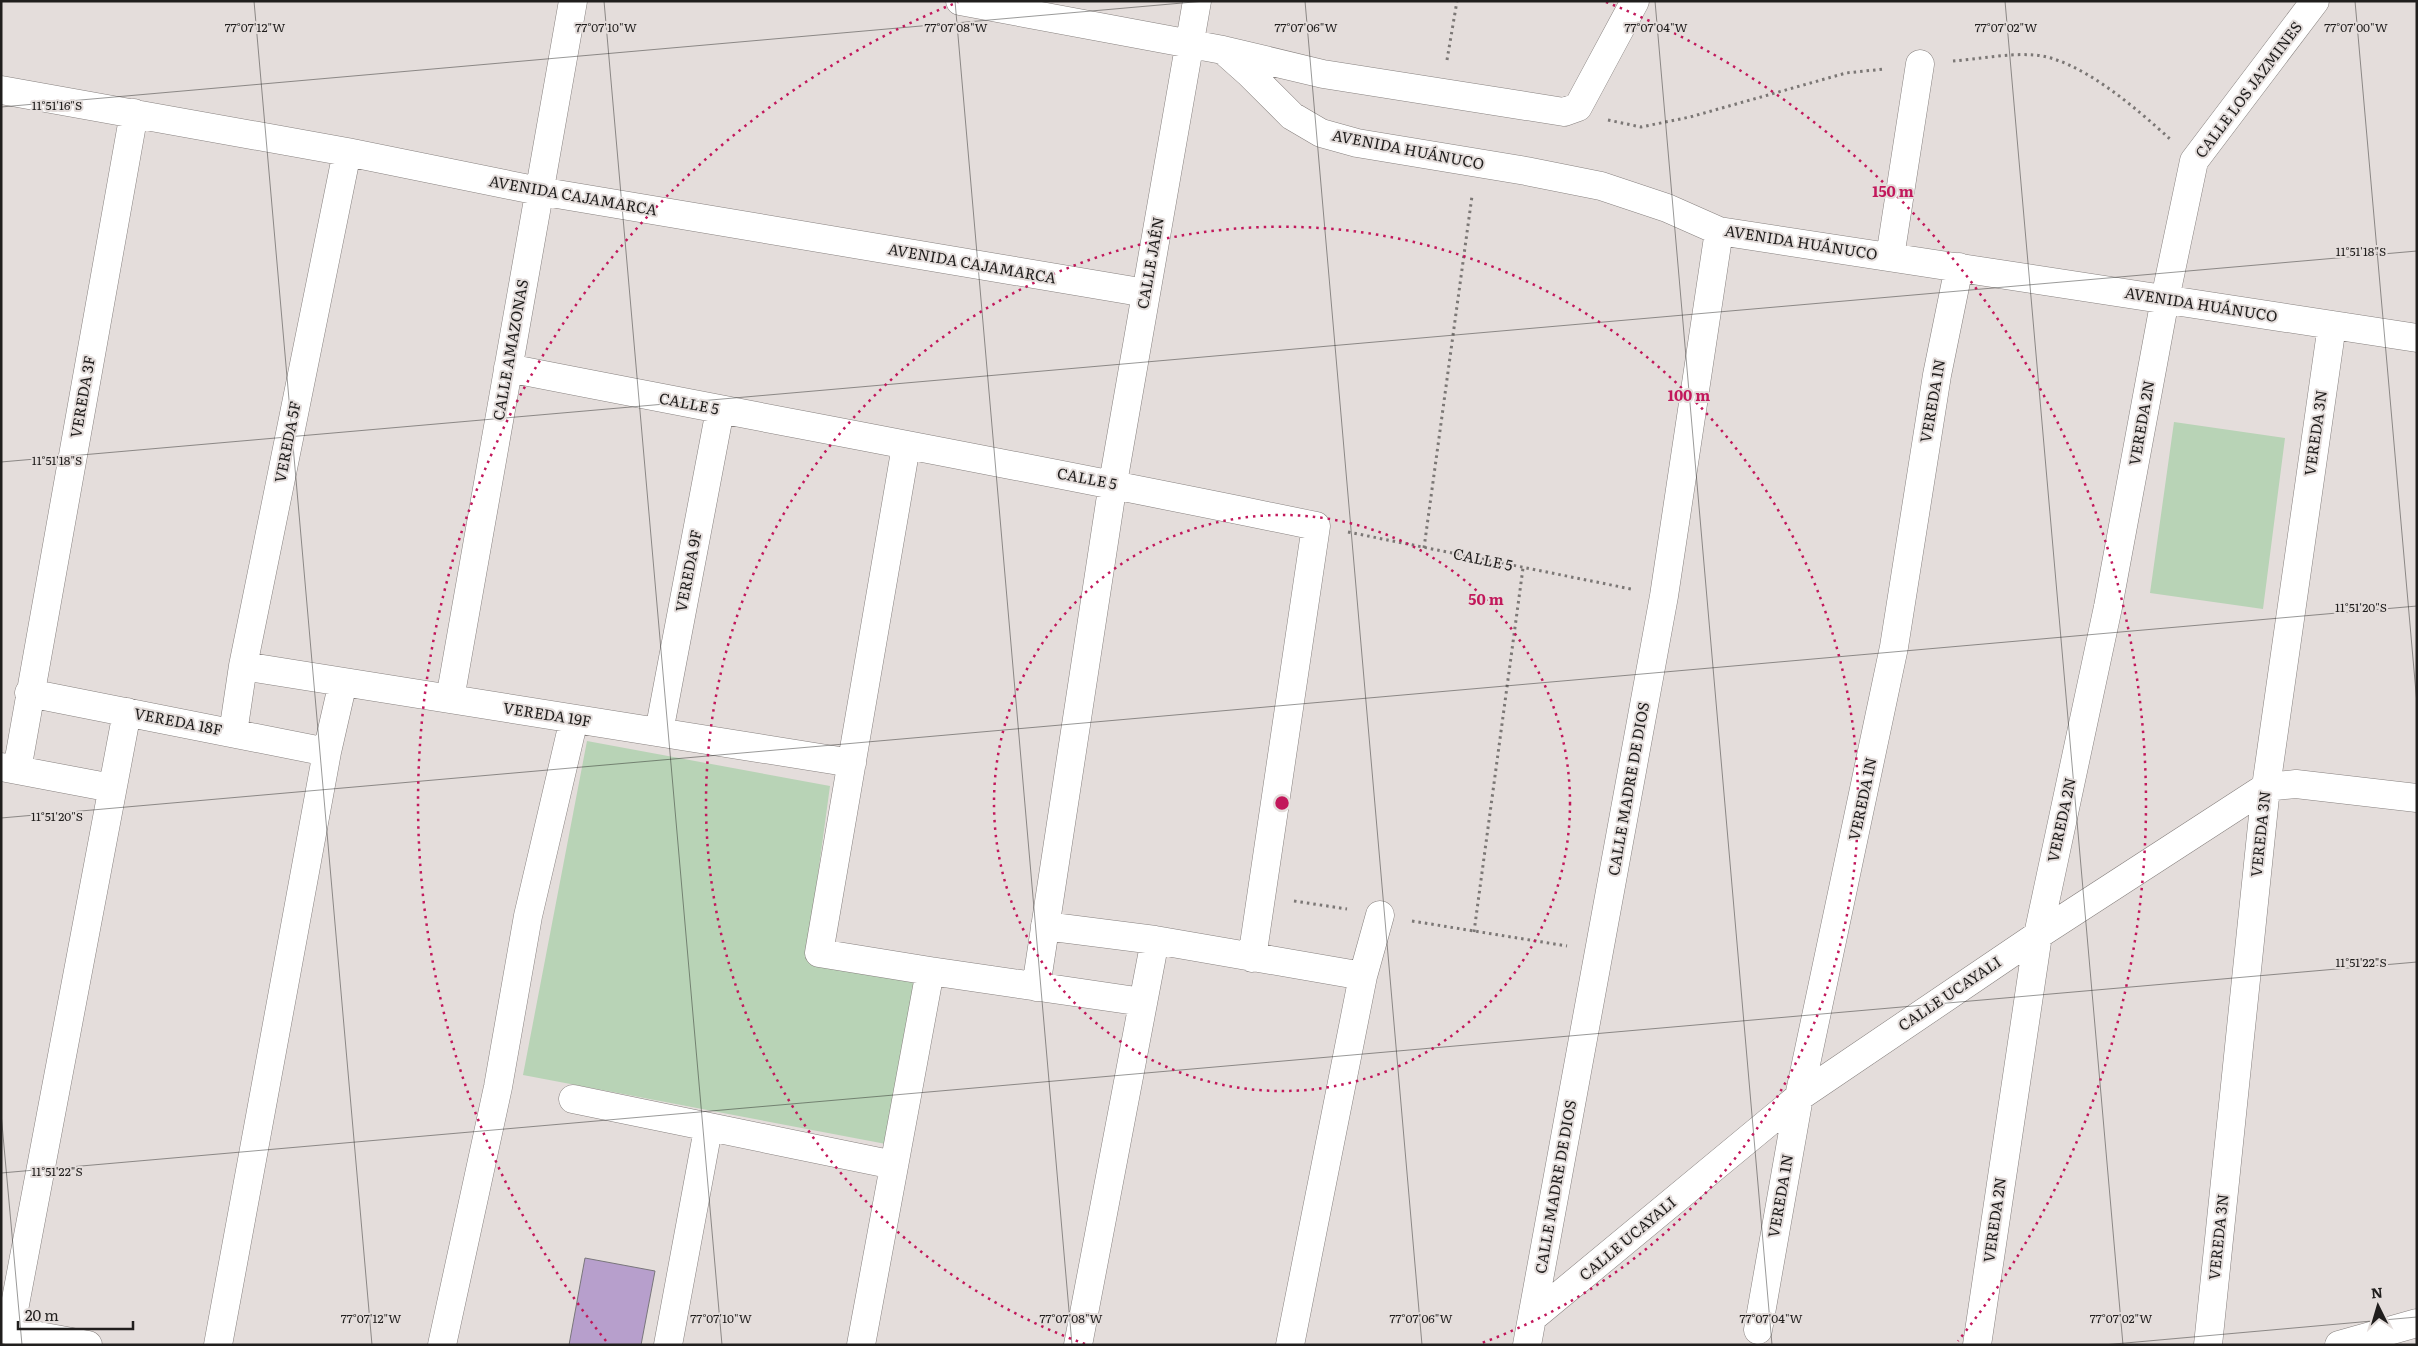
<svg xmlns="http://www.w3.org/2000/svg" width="2418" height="1346" font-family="Literata,serif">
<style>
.green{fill:#b8d3b6}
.building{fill:#b79fcc;stroke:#79767b}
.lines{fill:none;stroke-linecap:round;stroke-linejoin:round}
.minor-casing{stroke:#87817f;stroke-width:29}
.path{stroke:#7b7775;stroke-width:3;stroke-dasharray:2.5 4;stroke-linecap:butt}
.minor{stroke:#fff;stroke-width:28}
.ticks{fill:none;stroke:#201e1d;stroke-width:1;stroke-opacity:0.45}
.ring{fill:none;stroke:#c2185b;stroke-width:2.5;stroke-dasharray:2.5 5}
.labels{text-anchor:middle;stroke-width:4;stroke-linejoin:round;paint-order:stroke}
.street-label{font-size:15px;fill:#201e1d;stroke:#e4dddb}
.ticks-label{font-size:12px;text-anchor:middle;fill:#201e1d;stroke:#e4dddb;stroke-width:4;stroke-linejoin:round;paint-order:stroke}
.centre{fill:#c2185b;stroke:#e4dddb;stroke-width:2.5}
.ring-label{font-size:15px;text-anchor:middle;font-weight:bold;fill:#c2185b;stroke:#e4dddb;stroke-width:4;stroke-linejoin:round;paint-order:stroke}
</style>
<rect width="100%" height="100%" fill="#e4dddb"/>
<path class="green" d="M 2174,422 L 2285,438 L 2263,609 L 2150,593 Z
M 587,741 L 830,786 L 807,955 L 917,982 L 886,1144 L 523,1075 Z"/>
<path class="building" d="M 585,1258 L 655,1271 L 641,1345 L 569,1345 Z"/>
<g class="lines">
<g class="minor-casing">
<path id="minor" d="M 960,1 L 1223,50 L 1323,74 L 1564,112 L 1578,107 L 1635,1
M 1223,50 L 1250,74 L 1292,116 L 1321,133 L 1357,143 L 1526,171 L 1601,186 L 1667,208 L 1719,231 L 2417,338
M 1,90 L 347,152 L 539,191 L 1146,293
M 1890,257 L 1920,64
M 508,368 C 777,421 1047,470 1316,526 L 1252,958
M 906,446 L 819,953 L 930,971 L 1143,1002
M 243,666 L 852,763
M 29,693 L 327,752
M 450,699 L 573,1
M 659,732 L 720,410
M 233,733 L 243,666 L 347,152
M 1,767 L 112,788
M 17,770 L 134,113
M 1045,926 L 1155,940 L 1363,976
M 1036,987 L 1113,483 L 1197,1
M 573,1099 L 894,1165
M 1532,1318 L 1799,1097 L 2038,935 L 2266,787 L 2296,784 L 2417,798
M 1,1329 L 88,1345
M 1758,1330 L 1799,1097 L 1894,647 L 1937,375 L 1959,267
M 10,1331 L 127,712
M 218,1345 L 327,752 L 343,682
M 442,1345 L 498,1087 L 528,916 L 574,719
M 668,1345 L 708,1129
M 861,1345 L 930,971
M 1078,1345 L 1155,940
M 1290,1345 L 1363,976 L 1380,915
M 1527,1345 L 1664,596 L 1719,231
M 1977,1345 L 2038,935 L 2108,607 L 2165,299 L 2194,161 L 2315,1
M 2208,1345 L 2266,787 L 2332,325
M 2339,1345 L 2417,1323"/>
</g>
<path class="path" d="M 1447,60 L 1457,1
M 1953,61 C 1978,59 2009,53 2034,55 C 2079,58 2137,109 2170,139
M 1608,120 L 1641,127 L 1690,117 L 1846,73 L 1884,69
M 1348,532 L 1631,589
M 1424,548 L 1472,196
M 1294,901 L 1347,909
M 1412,921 L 1567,946
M 1474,932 L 1523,568"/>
<use href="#minor" class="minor"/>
</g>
<path class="ticks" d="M 254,1 L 372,1345M 604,1 L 722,1345M 955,1 L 1072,1345M 1305,1 L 1422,1345M 1655,1 L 1772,1345M 2005,1 L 2123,1345M 2355,1 L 2417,704M 1,107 L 1205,1M 1,462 L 2417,251M 1,818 L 2417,606M 1,1113 L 22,1345M 1,1173 L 2417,962M 2103,1345 L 2417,1317"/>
<g class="ring">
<circle cx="1282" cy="803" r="288"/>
<path d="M1085 1344A576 576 0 1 1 1479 1344"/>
<path d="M606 1341A864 864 0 0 1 958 2M1606 2A864 864 0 0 1 1958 1341"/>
</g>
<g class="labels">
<g class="street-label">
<text transform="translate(2249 90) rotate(-53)" y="5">CALLE LOS JAZMINES</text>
<text transform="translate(1408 150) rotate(11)" y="5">AVENIDA HUÁNUCO</text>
<text transform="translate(573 196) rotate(10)" y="5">AVENIDA CAJAMARCA</text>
<text transform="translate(1801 243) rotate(9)" y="5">AVENIDA HUÁNUCO</text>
<text transform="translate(1151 263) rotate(-80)" y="5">CALLE JAÉN</text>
<text transform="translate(972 264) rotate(10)" y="5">AVENIDA CAJAMARCA</text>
<text transform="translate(2201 305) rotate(9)" y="5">AVENIDA HUÁNUCO</text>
<text transform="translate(511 350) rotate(-80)" y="5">CALLE AMAZONAS</text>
<text transform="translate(83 397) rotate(-80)" y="5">VEREDA 3F</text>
<text transform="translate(1933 401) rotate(-80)" y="5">VEREDA 1N</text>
<text transform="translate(689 404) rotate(11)" y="5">CALLE 5</text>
<text transform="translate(2142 423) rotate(-80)" y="5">VEREDA 2N</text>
<text transform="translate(2316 433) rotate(-82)" y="5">VEREDA 3N</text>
<text transform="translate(288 442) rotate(-79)" y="5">VEREDA 5F</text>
<text transform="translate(1087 479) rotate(11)" y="5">CALLE 5</text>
<text transform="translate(1483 560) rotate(12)" y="5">CALLE 5</text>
<text transform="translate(689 571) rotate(-79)" y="5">VEREDA 9F</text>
<text transform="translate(547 715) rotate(9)" y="5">VEREDA 19F</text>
<text transform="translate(178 722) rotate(11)" y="5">VEREDA 18F</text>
<text transform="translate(1629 789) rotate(-80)" y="5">CALLE MADRE DE DIOS</text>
<text transform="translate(1863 799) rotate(-78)" y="5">VEREDA 1N</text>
<text transform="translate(2062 820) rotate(-78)" y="5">VEREDA 2N</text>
<text transform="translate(2261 834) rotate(-84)" y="5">VEREDA 3N</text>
<text transform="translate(1950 994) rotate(-34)" y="5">CALLE UCAYALI</text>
<text transform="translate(1556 1187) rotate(-80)" y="5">CALLE MADRE DE DIOS</text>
<text transform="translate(1781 1196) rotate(-80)" y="5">VEREDA 1N</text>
<text transform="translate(1995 1220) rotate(-82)" y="5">VEREDA 2N</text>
<text transform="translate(2219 1237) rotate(-84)" y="5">VEREDA 3N</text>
<text transform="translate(1628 1239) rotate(-40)" y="5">CALLE UCAYALI</text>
</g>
</g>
<g class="ticks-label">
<text x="255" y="32">77°07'12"W</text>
<text x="606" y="32">77°07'10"W</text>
<text x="956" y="32">77°07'08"W</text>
<text x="1306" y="32">77°07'06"W</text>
<text x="1656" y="32">77°07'04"W</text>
<text x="2006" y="32">77°07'02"W</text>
<text x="2356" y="32">77°07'00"W</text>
<text x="57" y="110">11°51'16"S</text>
<text x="2361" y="256">11°51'18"S</text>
<text x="57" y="465">11°51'18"S</text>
<text x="2361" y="612">11°51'20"S</text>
<text x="57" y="821">11°51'20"S</text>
<text x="2361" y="967">11°51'22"S</text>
<text x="57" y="1176">11°51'22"S</text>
<text x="371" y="1323">77°07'12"W</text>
<text x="721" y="1323">77°07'10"W</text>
<text x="1071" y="1323">77°07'08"W</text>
<text x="1421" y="1323">77°07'06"W</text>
<text x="1771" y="1323">77°07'04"W</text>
<text x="2121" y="1323">77°07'02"W</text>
</g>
<circle cx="1282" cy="803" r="8" class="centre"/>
<g class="ring-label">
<text x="1893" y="197">150 m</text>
<text x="1689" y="401">100 m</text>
<text x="1486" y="605">50 m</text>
</g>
<rect width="2418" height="1346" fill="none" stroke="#201e1d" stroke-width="5"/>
<g transform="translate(2378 1306) rotate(355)" stroke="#e4dddb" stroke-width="4" paint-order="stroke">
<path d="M0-4L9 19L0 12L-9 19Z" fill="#201e1d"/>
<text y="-8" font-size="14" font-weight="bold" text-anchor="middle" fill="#201e1d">N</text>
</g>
<path d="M18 1321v8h115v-8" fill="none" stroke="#201e1d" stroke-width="2.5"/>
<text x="25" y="1321" font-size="15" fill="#201e1d" stroke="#e4dddb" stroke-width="4" paint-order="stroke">20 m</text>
</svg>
